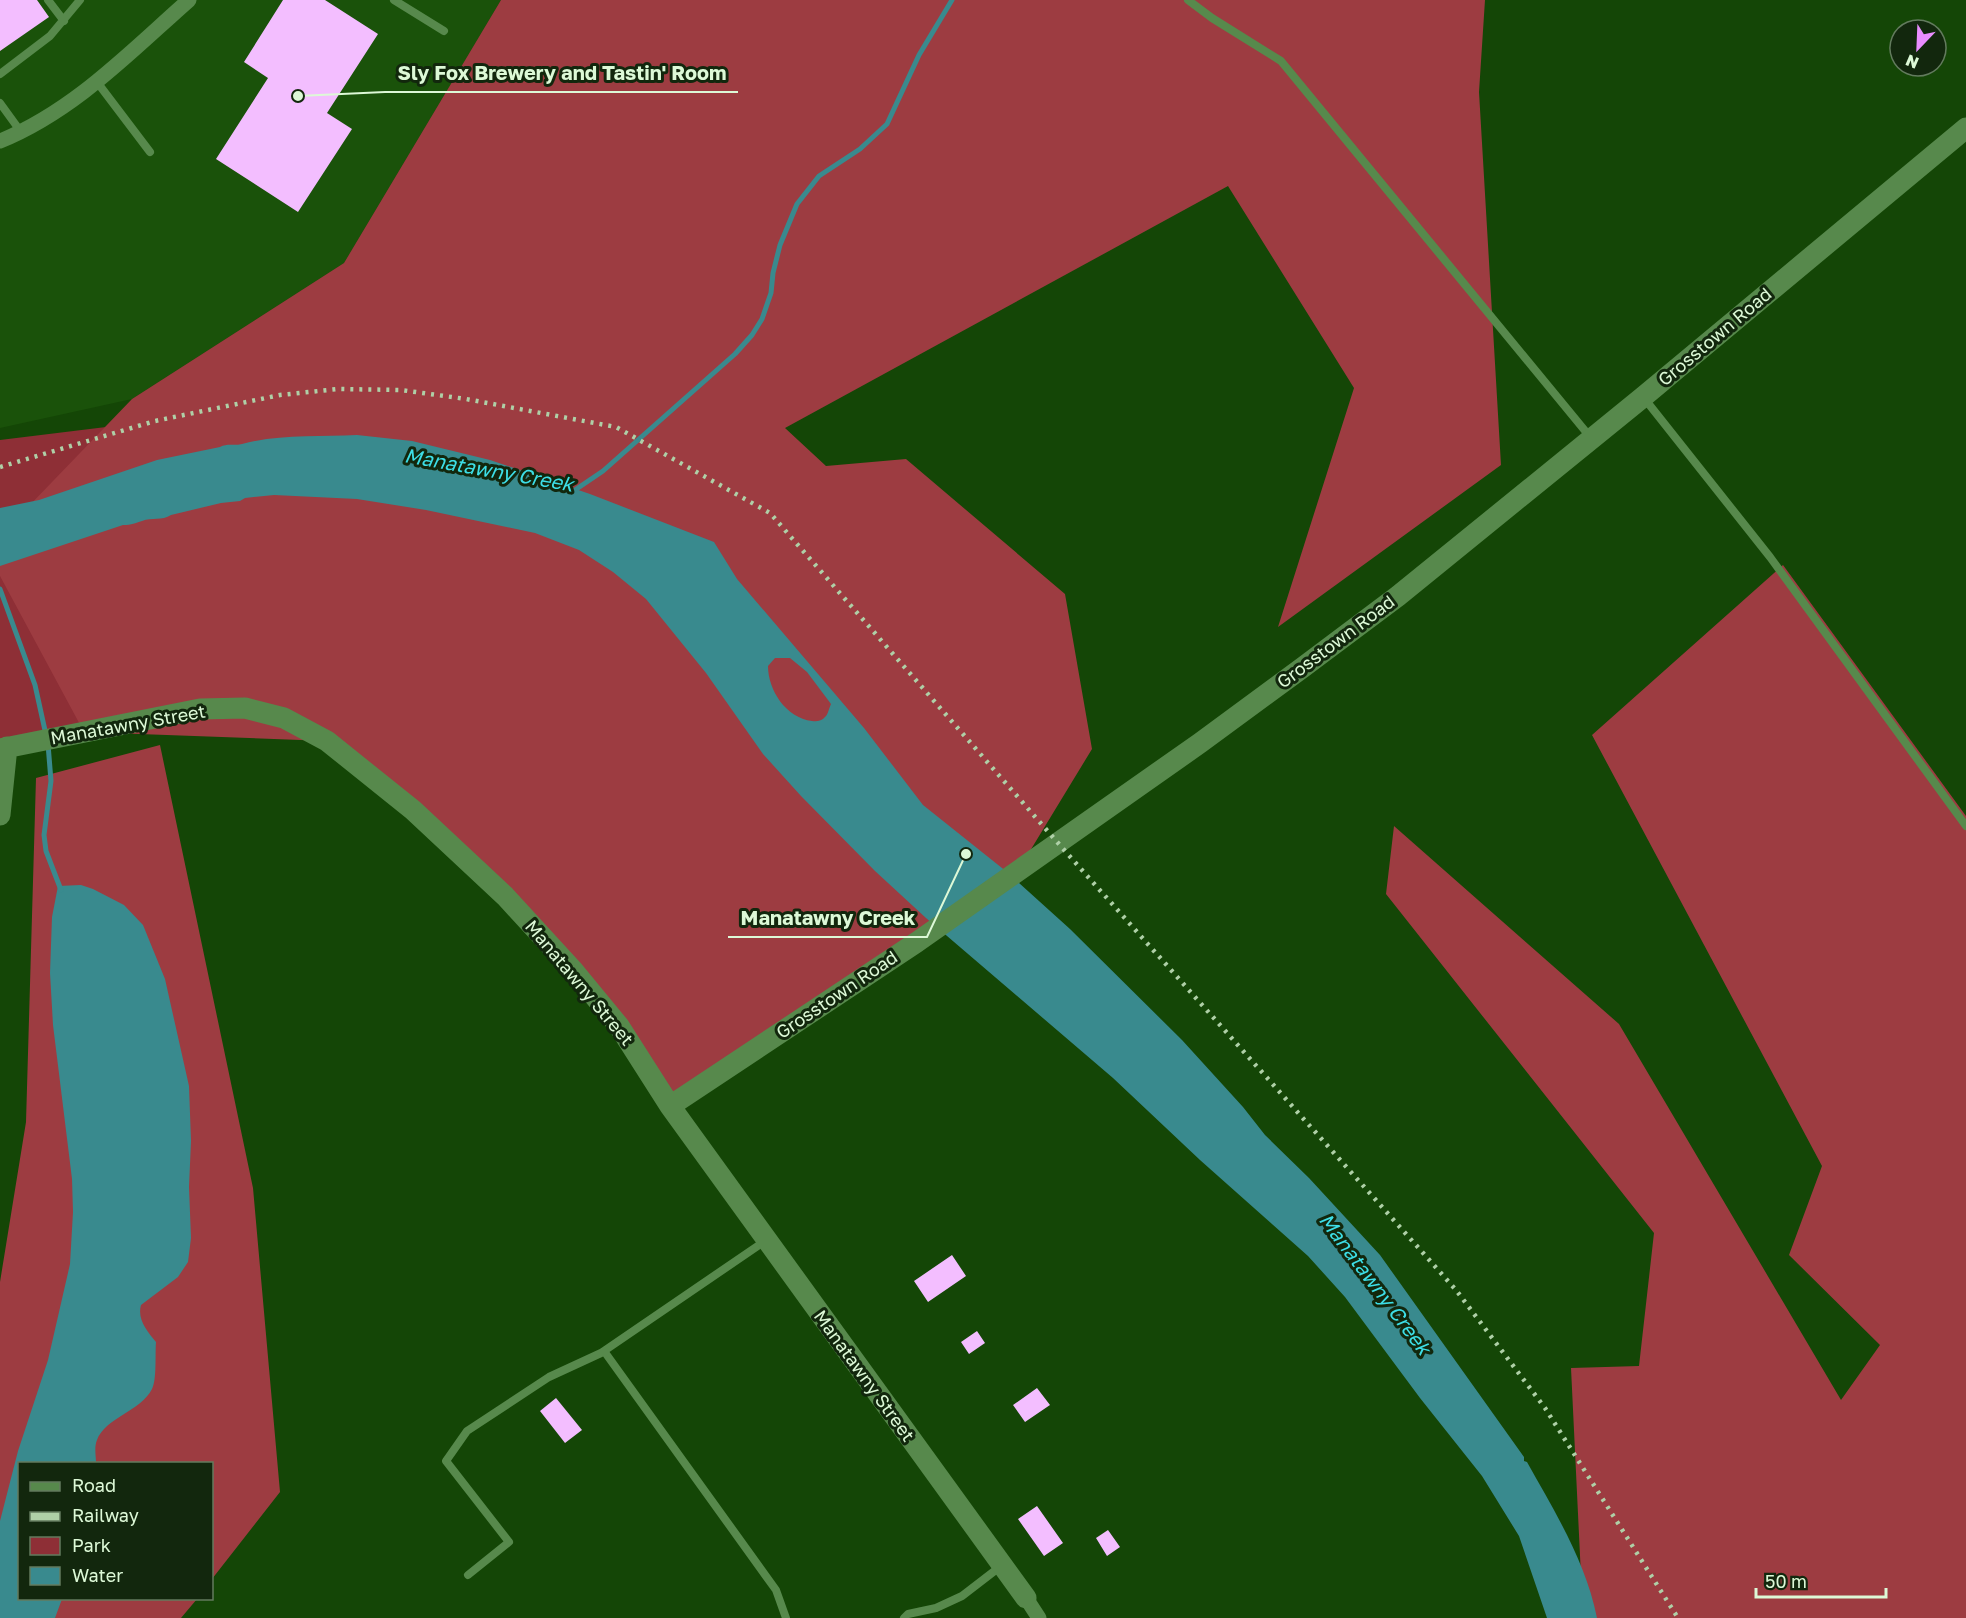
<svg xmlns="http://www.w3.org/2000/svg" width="1966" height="1618" font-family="'Golos Text',sans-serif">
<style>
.built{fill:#1a520a}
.green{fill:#8e2f36}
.forest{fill:#9d3c41}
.water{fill:#398a8e;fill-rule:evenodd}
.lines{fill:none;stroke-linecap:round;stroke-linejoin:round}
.stream{stroke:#398a8e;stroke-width:5}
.building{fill:#f3beff}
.lane{stroke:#57894c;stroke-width:8}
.street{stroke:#57894c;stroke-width:15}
.secondary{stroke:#57894c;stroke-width:21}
.rail{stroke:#afd0a7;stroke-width:4.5;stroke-dasharray:3 6;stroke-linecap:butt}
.labels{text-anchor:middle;stroke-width:6;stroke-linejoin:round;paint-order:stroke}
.street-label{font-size:18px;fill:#ddf9d7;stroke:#12270d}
.water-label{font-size:20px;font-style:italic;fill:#3ddee6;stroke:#12270d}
.leader{fill:none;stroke:#ddf9d7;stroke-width:2}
.callout-dot{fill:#ddf9d7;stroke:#12270d;stroke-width:2}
.callout-label{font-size:20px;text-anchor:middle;font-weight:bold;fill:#ddf9d7;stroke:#12270d;stroke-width:6;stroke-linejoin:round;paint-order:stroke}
</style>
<rect width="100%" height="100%" fill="#144606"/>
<path class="built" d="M 0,0 L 501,0 L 344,263 L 132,399 L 0,428 Z"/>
<path class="green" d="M 155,421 L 200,709 L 0,748 L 0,440 Z"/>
<path class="forest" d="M 501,0 L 1485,0 L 1479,92 L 1501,465 L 1278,627 L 1354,388 L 1228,186 L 785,428 L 826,466 L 906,459 L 1065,594 L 1092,749 L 1019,869 L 670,1106 L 505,896 L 327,741 L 84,732 L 0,576 L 0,536 L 132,399 L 344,263 Z
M 1783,565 L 1966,816 L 1966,1618 L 1583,1618 L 1571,1368 L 1639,1366 L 1654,1233 L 1386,894 L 1394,826 L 1619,1024 L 1841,1400 L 1880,1345 L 1789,1255 L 1822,1166 L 1592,735 Z
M 160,745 L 253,1188 L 280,1492 L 212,1579 L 212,1464 L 20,1464 L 20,1598 L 197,1599 L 181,1618 L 0,1618 L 0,1282 L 26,1122 L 36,778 Z"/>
<path class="water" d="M 357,435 L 412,441 L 490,460 L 590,494 L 714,542 L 737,579 L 864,728 L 923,805 L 1007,872 L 1070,929 L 1182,1040 L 1243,1107 L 1265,1135 L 1309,1178 L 1380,1255 L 1524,1457 L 1524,1461 L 1527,1462 C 1555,1512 1586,1562 1597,1618 L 1547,1618 L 1519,1536 L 1482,1476 L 1420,1398 L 1345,1297 L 1308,1256 L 1200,1160 L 1113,1078 L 926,918 L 875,871 L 801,796 L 763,754 L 706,673 L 646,599 L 613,572 L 579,550 L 535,533 L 426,510 L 357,499 L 274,495 L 245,498 L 240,501 L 221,503 L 171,515 C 162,521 152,517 142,521 C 135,523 132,525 123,525 L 0,566 L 0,508 L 39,500 L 157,460 L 220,447 C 227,443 234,446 242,444 C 278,434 320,437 357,435 ZM 775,658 L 790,658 L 807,672 L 831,704 C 829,708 828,715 825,717 C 822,721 816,722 812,721 C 786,718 768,690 768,666 Z
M 81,885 L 93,889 L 124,905 L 143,925 L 165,979 L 189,1086 L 191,1141 L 189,1187 L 191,1238 L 188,1262 L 178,1277 L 141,1305 C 137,1319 147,1331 156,1342 C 155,1353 157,1380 152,1389 C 141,1411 105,1418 97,1440 C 94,1447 96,1456 96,1463 L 20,1464 L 20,1598 L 62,1599 L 55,1618 L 0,1618 L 0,1521 L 18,1451 L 48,1360 L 70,1264 L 73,1212 L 72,1179 L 53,1025 L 50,973 L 52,917 L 58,886 Z"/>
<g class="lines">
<path class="stream" d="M 572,492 L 603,471 L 735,354 L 752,335 L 762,319 L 771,293 L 773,273 L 780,245 L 797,204 L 819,176 L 860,149 L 887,124 L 919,55 L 952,0
M 0,589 L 35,685 L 46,735
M 48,744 L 51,781 L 44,835 L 46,851 L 61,890"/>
</g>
<path class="building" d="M 0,0 L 37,0 L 49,17 L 0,51 Z
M 283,0 L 325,0 L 378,34 L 327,113 L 352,129 L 298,212 L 216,159 L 268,78 L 244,62 Z
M 952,1255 L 966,1276 L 928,1302 L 914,1281 Z
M 977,1331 L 985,1343 L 969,1354 L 961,1342 Z
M 1037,1388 L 1050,1405 L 1025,1422 L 1013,1405 Z
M 556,1398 L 582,1430 L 565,1443 L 540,1411 Z
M 1037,1506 L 1063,1543 L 1044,1556 L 1018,1519 Z
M 1108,1530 L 1120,1547 L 1107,1556 L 1096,1538 Z"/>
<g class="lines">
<path class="lane" d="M 48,0 L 64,21
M 394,0 L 444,31
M 1188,0 L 1212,18 L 1281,61 L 1591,438
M 0,74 L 50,36 L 80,0
M 97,82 L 150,152
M 0,103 L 21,132
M 1644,398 L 1770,557 L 1966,826
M 604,1351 L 776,1590 L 786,1618
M 468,1575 L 509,1542 L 446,1461 L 467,1431 L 549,1377 L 601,1353 L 765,1241
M 904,1618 L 908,1614 L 936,1608 L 962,1596 L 1001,1566"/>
<path class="street" d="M 0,141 C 74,111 130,52 189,0
M 1026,1598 L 1039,1618"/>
<path class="secondary" d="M 0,749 L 200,709 L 245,708 L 284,718 L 327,741 L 413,810 L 505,896 L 572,969 L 619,1026 L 670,1106 L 1026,1598
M 0,815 L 7,747
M 670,1106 L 917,942 L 1200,743 L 1302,668 L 1398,596 L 1643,397 L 1966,128"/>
<path class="rail" d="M 0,467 L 155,421 L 280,395 L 338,389 L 401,390 L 466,399 L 616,427 L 770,513 L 1065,851 L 1456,1290 L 1545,1408 L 1678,1618"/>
</g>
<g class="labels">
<g class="street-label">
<text transform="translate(1715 337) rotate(-40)" y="6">Grosstown Road</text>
<text transform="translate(1336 642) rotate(-37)" y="6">Grosstown Road</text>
<text transform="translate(128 725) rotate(-10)" y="6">Manatawny Street</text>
<text transform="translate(579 983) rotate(50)" y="6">Manatawny Street</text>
<text transform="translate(837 995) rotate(-34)" y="6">Grosstown Road</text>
<text transform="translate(864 1376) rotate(54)" y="6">Manatawny Street</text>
</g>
<g class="water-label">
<text transform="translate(489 470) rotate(10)" y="7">Manatawny Creek</text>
<text transform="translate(1375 1284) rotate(53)" y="7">Manatawny Creek</text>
</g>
</g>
<path class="leader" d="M298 96L385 92H738M966 854L927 937H728"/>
<g class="callout-dot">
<circle cx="298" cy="96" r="6"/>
<circle cx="966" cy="854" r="6"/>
</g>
<g class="callout-label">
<text x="562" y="80">Sly Fox Brewery and Tastin' Room</text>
<text x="828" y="925">Manatawny Creek</text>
</g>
<rect x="18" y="1462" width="195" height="138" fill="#12270d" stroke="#637b5e" stroke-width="1.5"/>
<rect x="30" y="1482" width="30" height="9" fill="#57894c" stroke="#637b5e" stroke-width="1.5"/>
<text x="72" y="1492" font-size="18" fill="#ddf9d7">Road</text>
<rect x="30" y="1512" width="30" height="9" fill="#afd0a7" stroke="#637b5e" stroke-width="1.5"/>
<text x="72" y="1522" font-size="18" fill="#ddf9d7">Railway</text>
<rect x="30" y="1537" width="30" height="18" fill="#8e2f36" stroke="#637b5e" stroke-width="1.5"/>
<text x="72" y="1552" font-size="18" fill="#ddf9d7">Park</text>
<rect x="30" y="1567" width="30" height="18" fill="#398a8e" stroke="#637b5e" stroke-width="1.5"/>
<text x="72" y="1582" font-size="18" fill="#ddf9d7">Water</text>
<g transform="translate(1918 48) rotate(203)"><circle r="28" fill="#12270d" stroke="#637b5e" stroke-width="1.5"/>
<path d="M0-4.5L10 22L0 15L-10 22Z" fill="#e98dfe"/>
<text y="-9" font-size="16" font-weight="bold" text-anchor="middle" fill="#ddf9d7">N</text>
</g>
<path d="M1756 1588v9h130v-9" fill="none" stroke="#ddf9d7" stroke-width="3"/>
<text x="1765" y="1588" font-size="18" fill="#ddf9d7" stroke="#12270d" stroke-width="4.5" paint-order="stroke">50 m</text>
</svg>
